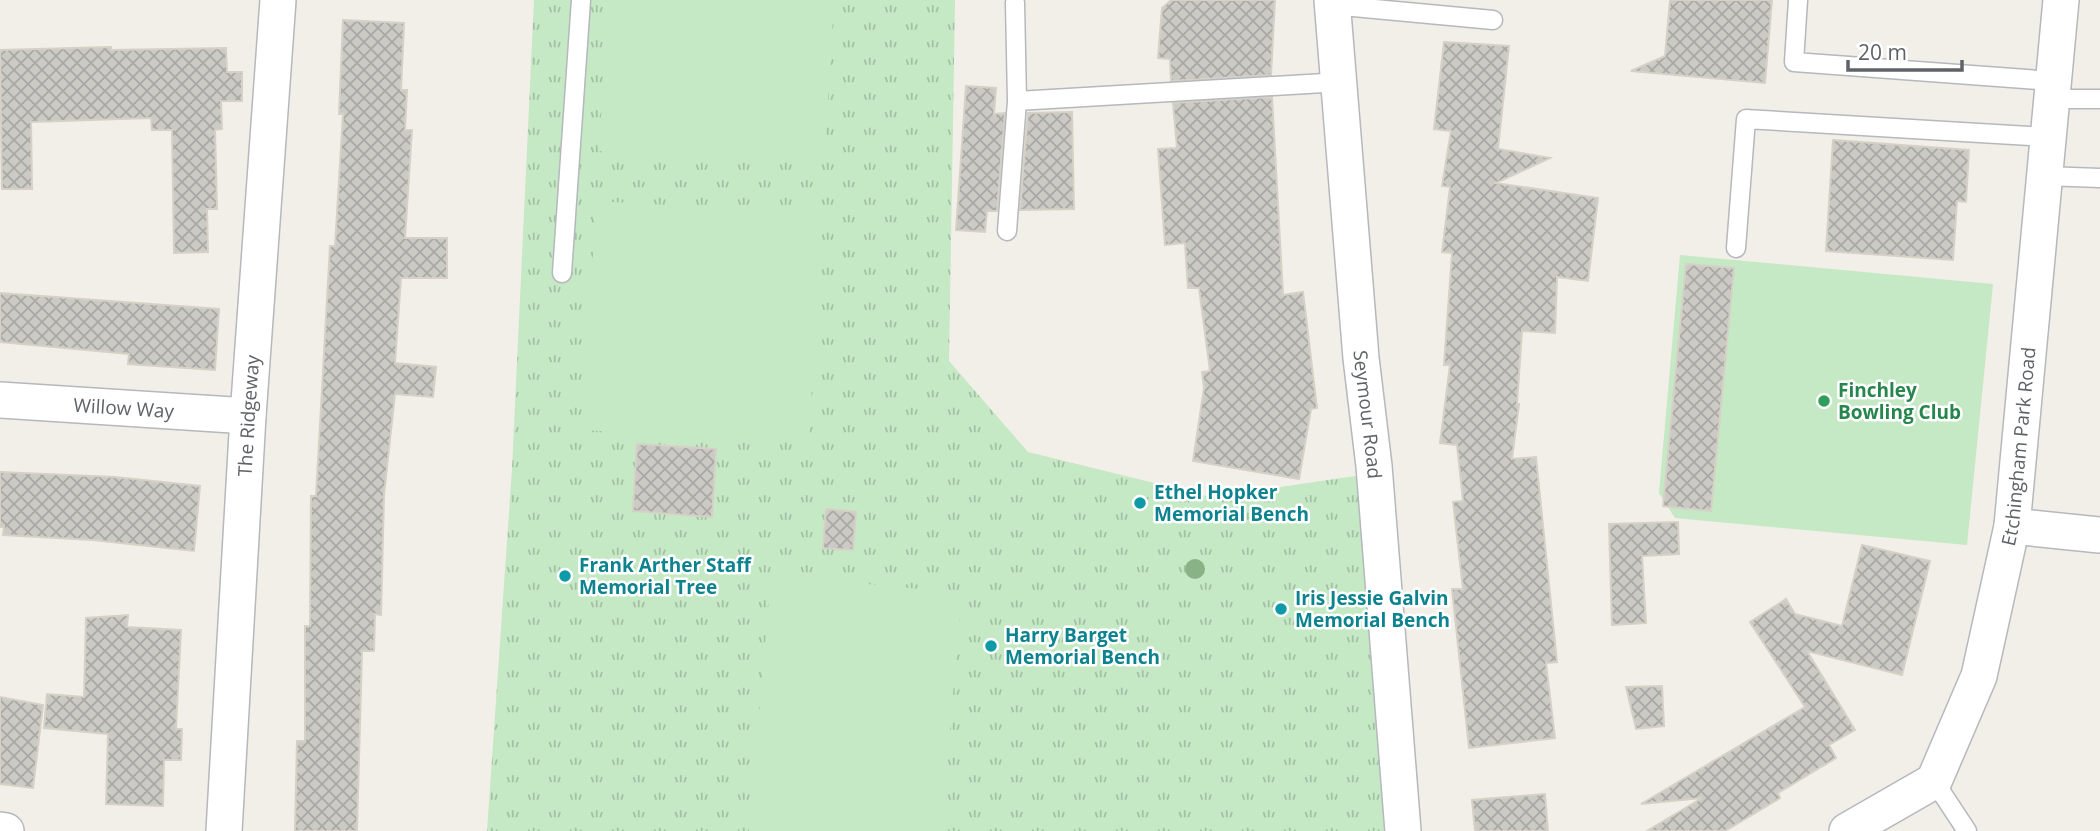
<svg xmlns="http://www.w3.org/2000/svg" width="2100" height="831" font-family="'Open Sans',sans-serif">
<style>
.park{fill:url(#park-tufts)}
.garden{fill:#c5e8c5}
.building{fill:url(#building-cross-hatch);stroke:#d6d1c6;stroke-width:2}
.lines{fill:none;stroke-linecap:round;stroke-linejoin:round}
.service-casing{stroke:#b5b8bc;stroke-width:21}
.minor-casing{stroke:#b5b8bc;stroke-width:38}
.service{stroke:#fff;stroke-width:18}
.minor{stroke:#fff;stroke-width:35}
.tree{fill:#89b387}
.leisure-dot{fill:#2e9e5b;stroke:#fff;stroke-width:2.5}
.culture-dot{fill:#0f9aa8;stroke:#fff;stroke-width:2.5}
.labels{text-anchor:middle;stroke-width:5;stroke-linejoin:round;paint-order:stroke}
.leisure-label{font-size:19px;font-weight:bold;fill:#27864d;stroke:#fff;text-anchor:start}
.street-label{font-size:19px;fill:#5f6368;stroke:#fff}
.culture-label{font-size:19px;font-weight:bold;fill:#0d838f;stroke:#fff;text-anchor:start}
</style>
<defs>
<pattern id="park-tufts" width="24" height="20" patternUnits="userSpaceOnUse" patternTransform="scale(1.75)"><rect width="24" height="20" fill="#c5e8c5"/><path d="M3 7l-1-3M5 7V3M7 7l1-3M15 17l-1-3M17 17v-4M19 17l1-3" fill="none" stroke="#a3c0a4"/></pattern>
<pattern id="building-cross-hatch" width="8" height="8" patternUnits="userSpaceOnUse" patternTransform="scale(1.75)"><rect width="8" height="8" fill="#cccac5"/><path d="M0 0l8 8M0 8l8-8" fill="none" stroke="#a9a8a4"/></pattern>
</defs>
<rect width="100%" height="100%" fill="#f1efe8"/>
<path class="park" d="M 534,0 L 955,0 L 949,361 L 1028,452 L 1211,497 L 1376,473 L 1403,831 L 487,831 L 512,469 Z"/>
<path class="garden" d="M 608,0 L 834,0 L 824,164 L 599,151 Z
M 596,201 L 821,214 L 809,443 L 583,430 Z
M 1680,255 L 1993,284 L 1967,545 L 1675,518 L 1659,493 Z
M 771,575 L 962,593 L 941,831 L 749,831 Z"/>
<path class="building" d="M 1171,0 L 1275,0 L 1271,75 L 1171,81 L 1170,59 L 1158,58 L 1162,8 Z
M 1670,0 L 1772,0 L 1765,83 L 1631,71 L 1665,56 Z
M 343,20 L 404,23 L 401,90 L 407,90 L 405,130 L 412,130 L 405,238 L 447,238 L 447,278 L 401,278 L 395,363 L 436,367 L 433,397 L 395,394 L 384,495 L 381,615 L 375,614 L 374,651 L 362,651 L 357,831 L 295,831 L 297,741 L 305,741 L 305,626 L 310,626 L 311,496 L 316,496 L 330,246 L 335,246 L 343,114 L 339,114 Z
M 1444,42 L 1509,46 L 1498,149 L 1550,158 L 1496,183 L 1598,198 L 1588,281 L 1557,277 L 1555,333 L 1522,331 L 1517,404 L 1519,404 L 1512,459 L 1536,457 L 1557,662 L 1546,663 L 1555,738 L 1469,748 L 1452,589 L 1463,589 L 1453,502 L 1463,501 L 1457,445 L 1440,443 L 1450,365 L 1444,365 L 1452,253 L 1442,252 L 1450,187 L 1442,186 L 1451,131 L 1434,129 Z
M 111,47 L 111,50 L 226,48 L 227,72 L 242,72 L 242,101 L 221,101 L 222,129 L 215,130 L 217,209 L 207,209 L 208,252 L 174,253 L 172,130 L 152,130 L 151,118 L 31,122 L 32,189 L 2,189 L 0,50 Z
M 966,86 L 996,88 L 994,114 L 1005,113 L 997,211 L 987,211 L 985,232 L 956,230 Z
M 1272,97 L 1283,295 L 1303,292 L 1317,408 L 1311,409 L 1299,479 L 1193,461 L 1204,388 L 1202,372 L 1210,371 L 1199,288 L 1188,288 L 1185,243 L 1165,245 L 1158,149 L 1177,148 L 1173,103 Z
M 1072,112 L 1074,209 L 1020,210 L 1028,113 Z
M 1833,140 L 1969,150 L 1966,202 L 1957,201 L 1953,260 L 1826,251 Z
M 1686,264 L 1734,268 L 1711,511 L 1663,506 Z
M 0,293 L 219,309 L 215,370 L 128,364 L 129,354 L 0,342 Z
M 637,444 L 716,449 L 712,517 L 633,511 Z
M 0,472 L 115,477 L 200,486 L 194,551 L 93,540 L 3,535 L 4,527 L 0,527 Z
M 826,509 L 856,512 L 853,550 L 823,548 Z
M 1678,522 L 1679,554 L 1642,556 L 1646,623 L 1612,625 L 1609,524 Z
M 1862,545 L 1930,561 L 1902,675 L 1807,651 L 1855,730 L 1829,745 L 1836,758 L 1778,793 L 1780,798 L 1725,831 L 1647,831 L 1702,798 L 1641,804 L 1805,707 L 1750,622 L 1786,599 L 1795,614 L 1842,626 Z
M 128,615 L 127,627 L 181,630 L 176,729 L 182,729 L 181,760 L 164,760 L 163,806 L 106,804 L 108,734 L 44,728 L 47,694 L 84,697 L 86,618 Z
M 1662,686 L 1664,726 L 1636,729 L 1626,687 Z
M 0,697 L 43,705 L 33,788 L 0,784 Z
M 1545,794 L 1548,831 L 1475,831 L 1472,800 Z"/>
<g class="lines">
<g class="service-casing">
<path id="service" d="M 1798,0 L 1794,62 L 2053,81
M 1015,3 L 1017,101
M 1332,5 L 1493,20
M 2052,99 L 2100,99
M 2044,176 L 2100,178
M 1007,231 L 1017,101 L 1341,82
M 1736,248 L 1746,119 L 2048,137
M 562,273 L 581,0
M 1934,781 L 1967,831"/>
</g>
<g class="minor-casing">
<g id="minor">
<path id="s1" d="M 1332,0 L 1361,358 L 1374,466 L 1403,831"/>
<path id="s2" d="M 0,400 L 248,416"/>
<path d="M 2012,526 L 2100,535"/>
<path d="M 0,830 L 6,831"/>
<path id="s3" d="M 224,831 L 248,416 L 278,0"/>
<path id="s4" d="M 1847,831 L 1934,781 L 1979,676 L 2012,526 L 2061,0"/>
</g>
</g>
<use href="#service" class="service"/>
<use href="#minor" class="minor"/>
</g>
<circle class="tree" cx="1195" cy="569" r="10"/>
<circle class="leisure-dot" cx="1824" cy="401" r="7"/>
<g class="culture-dot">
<circle cx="1140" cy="503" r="7"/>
<circle cx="565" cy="576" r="7"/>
<circle cx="1281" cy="609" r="7"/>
<circle cx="991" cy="646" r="7"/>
</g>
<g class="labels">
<g class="leisure-label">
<text x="1838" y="397">Finchley<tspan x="1838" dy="22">Bowling Club</tspan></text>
</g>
<g class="street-label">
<text dy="7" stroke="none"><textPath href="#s2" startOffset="124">Willow Way</textPath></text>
<text dy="7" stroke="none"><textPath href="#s3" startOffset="416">The Ridgeway</textPath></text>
<text dy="7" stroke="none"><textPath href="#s1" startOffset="416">Seymour Road</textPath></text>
<text dy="7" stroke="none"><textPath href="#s4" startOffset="448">Etchingham Park Road</textPath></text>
</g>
<g class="culture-label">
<text x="1154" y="499">Ethel Hopker<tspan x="1154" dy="22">Memorial Bench</tspan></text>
<text x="579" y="572">Frank Arther Staff<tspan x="579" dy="22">Memorial Tree</tspan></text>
<text x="1295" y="605">Iris Jessie Galvin<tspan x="1295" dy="22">Memorial Bench</tspan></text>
<text x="1005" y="642">Harry Barget<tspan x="1005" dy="22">Memorial Bench</tspan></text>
</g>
</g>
<path d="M1848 60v10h114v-10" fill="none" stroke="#5f6368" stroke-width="3.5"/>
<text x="1858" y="60" font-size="21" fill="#5f6368" stroke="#ffffff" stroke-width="5" paint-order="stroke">20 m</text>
</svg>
